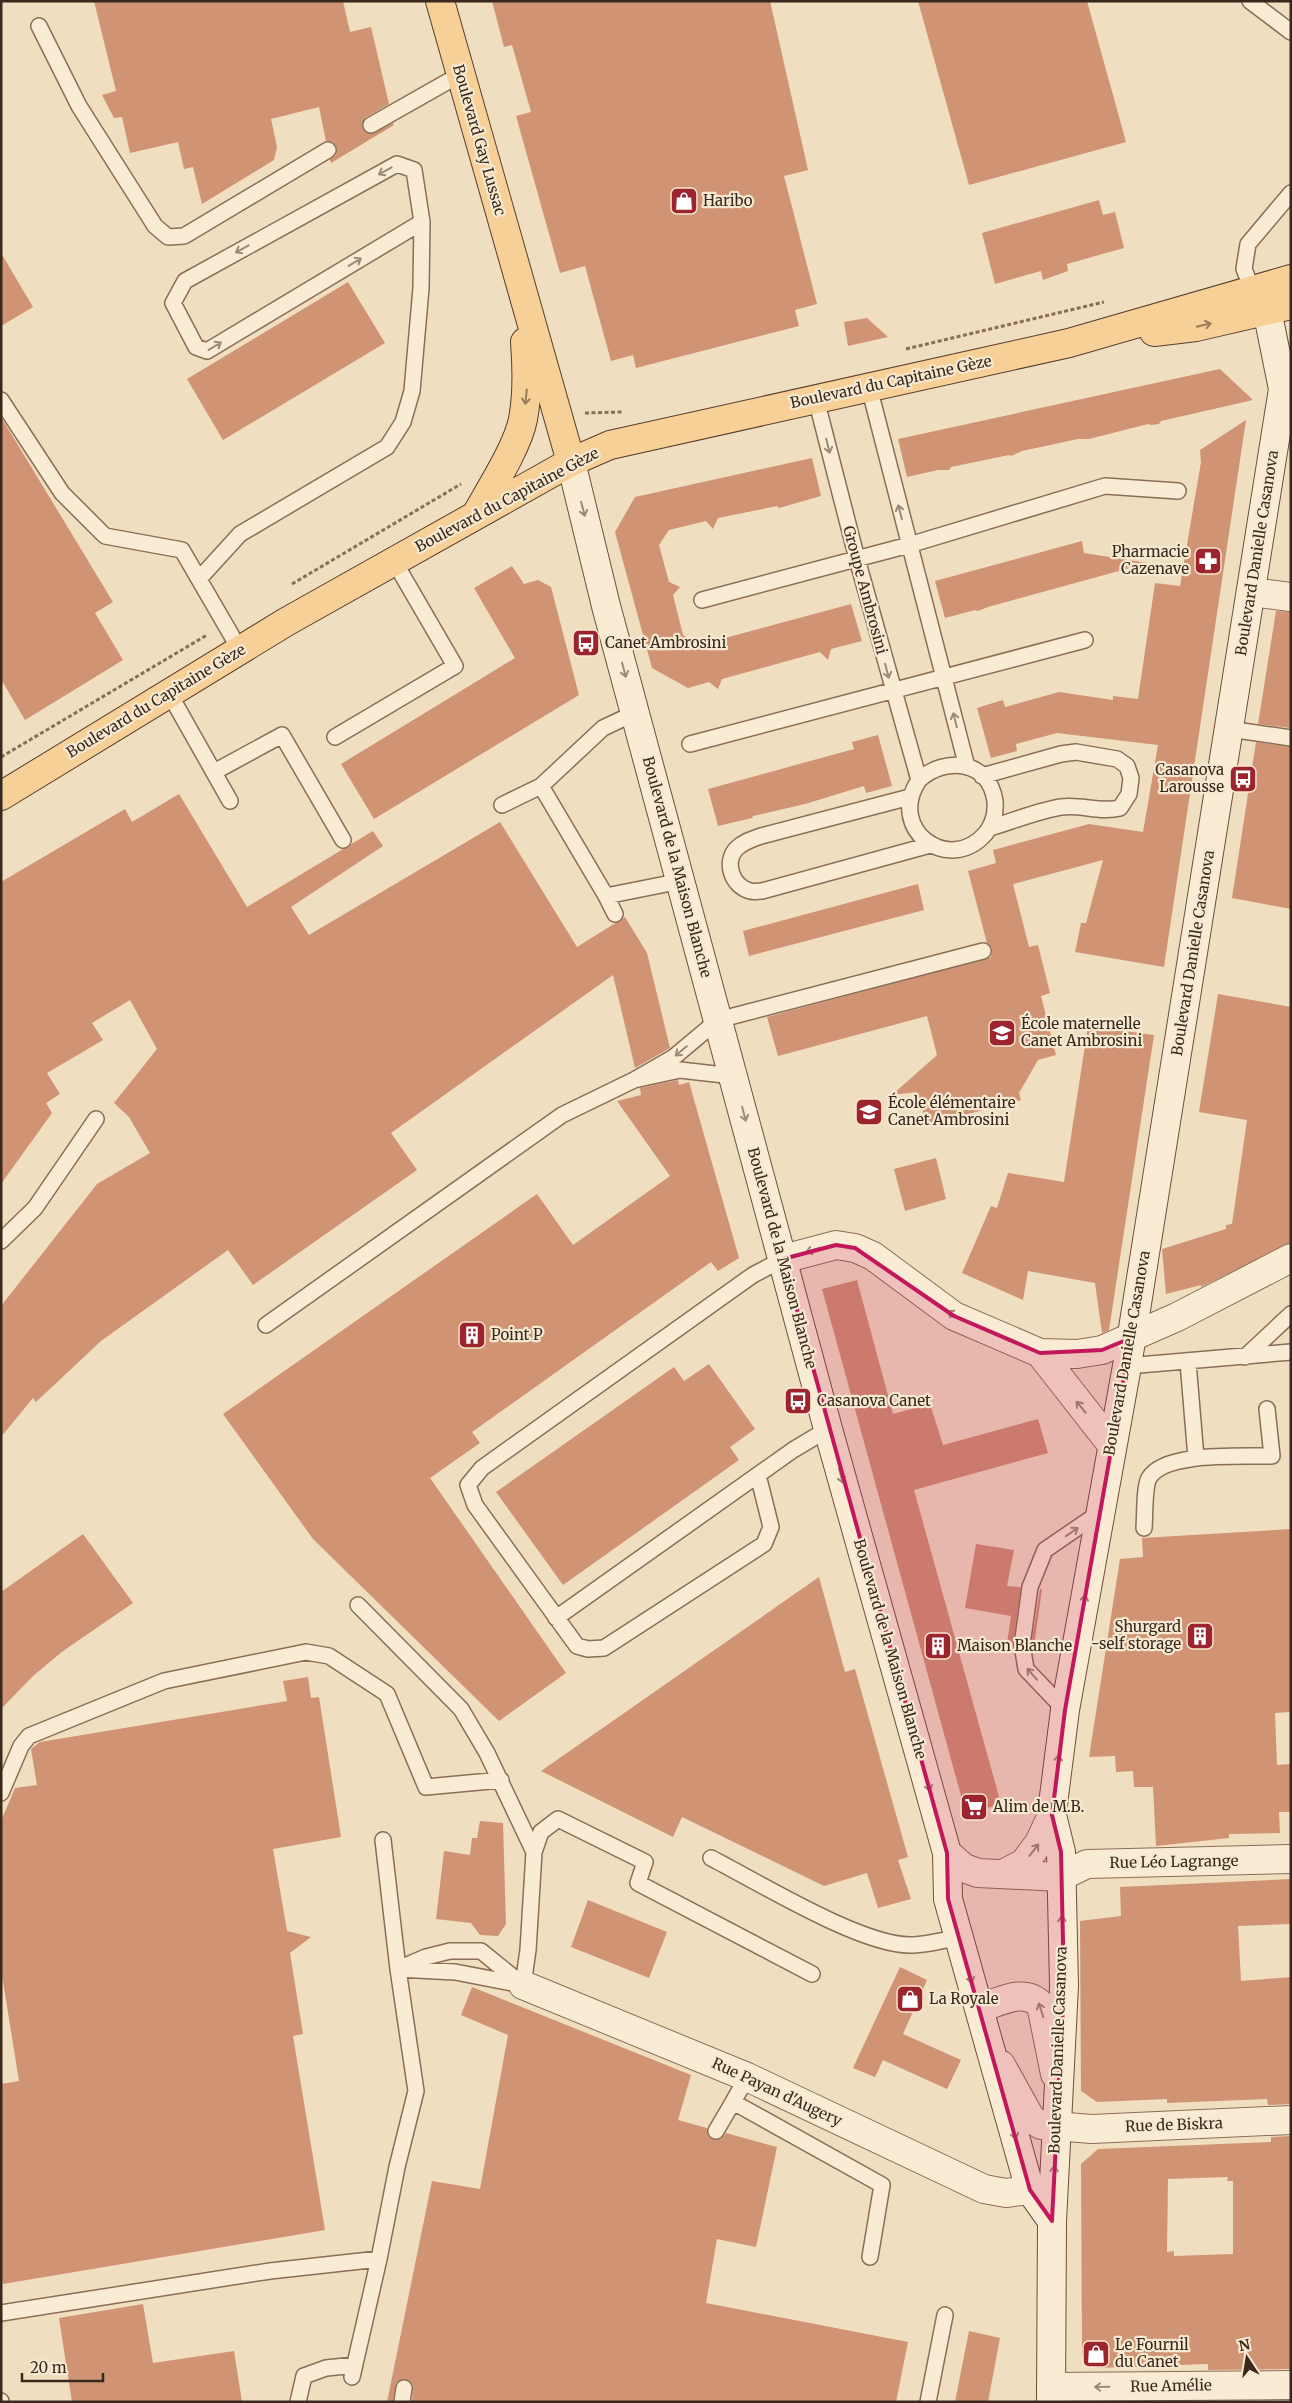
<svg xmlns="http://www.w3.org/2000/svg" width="1292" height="2403" font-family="Merriweather,serif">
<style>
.building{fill:#d09374;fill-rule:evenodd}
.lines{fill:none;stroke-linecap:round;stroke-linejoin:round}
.lane-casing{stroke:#8a6e57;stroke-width:18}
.street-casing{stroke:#8a6e57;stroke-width:30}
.secondary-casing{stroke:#6c4f3b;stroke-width:30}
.primary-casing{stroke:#583d2c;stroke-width:30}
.path{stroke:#8a6e57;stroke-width:3;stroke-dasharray:4 2.5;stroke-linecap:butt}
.lane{stroke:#faecd4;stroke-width:15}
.street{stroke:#faecd4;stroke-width:28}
.secondary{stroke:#faecd4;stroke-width:28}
.primary{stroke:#f6d096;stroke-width:28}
.oneway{stroke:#9a8a78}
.oneway2{stroke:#987c59}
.marked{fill:#c2185b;fill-opacity:0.2;stroke:#c2185b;stroke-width:4;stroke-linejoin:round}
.labels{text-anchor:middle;stroke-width:4.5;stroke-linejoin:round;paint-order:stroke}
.street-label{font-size:15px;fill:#39281c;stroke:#f7e9d1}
.poi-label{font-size:15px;fill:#39281c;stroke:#f7e9d1;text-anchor:start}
</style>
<rect width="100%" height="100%" fill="#f0dec1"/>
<path class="building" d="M 94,1 L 343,1 L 350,32 L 371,27 L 389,104 L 366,117 L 362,124 L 363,129 L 371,134 L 393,123 L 394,125 L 331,163 L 330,159 L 336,155 L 337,149 L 333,142 L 326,141 L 319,107 L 271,119 L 277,147 L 274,160 L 202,204 L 193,167 L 184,169 L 178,142 L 130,153 L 122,117 L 114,118 L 102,95 L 116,91 Z
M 492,1 L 770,1 L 808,170 L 784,176 L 817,304 L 795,310 L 799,326 L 636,368 L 633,355 L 611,361 L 585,266 L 560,273 L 516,116 L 531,112 L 512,45 L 504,47 Z
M 918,1 L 1087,1 L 1126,142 L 969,185 Z
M 1099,200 L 1103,215 L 1115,212 L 1124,248 L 1067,264 L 1068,271 L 1043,280 L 1041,271 L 995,284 L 982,233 Z
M 1,253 L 33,307 L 1,326 Z
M 348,282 L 385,343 L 223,440 L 187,379 Z
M 867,318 L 888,337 L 848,346 L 844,322 Z
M 1220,369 L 1253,400 L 1161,421 L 1159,424 L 1151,425 L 1148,424 L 1089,439 L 1078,439 L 1022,451 L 1011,456 L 1009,455 L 951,467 L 949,470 L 938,470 L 907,477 L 898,439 Z
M 1,417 L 113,602 L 95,613 L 123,660 L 25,720 L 1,679 Z
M 1246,420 L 1164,967 L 1075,952 L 1081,923 L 1086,923 L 1103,860 L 1013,884 L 1029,947 L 1038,945 L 1050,993 L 1041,996 L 1056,1055 L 1038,1060 L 1019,1093 L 1021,1100 L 927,1125 L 917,1092 L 892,1095 L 937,1055 L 927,1016 L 778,1056 L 767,1017 L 991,957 L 992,948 L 987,943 L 968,871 L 996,863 L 993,850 L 1089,824 L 1143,832 L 1158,745 L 1057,733 L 1016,744 L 1017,751 L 991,758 L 977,708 L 1003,700 L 1005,707 L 1059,692 L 1113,700 L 1113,696 L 1138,699 L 1155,583 L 1180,586 L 1201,462 L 1200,450 Z
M 812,458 L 821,496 L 779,508 L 777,506 L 718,518 L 713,529 L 706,521 L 669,530 L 659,545 L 669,582 L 680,587 L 673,595 L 683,635 L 699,645 L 851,604 L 862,641 L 831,649 L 828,660 L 820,652 L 722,679 L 718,689 L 709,682 L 688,688 L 652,668 L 615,532 L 635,497 Z
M 1082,541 L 1084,553 L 1148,563 L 988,607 L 978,611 L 975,610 L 945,618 L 935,581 Z
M 512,566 L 524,584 L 538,580 L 551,587 L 579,695 L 374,819 L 341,764 L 515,658 L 474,588 Z
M 1276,611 L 1291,612 L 1291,728 L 1258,724 Z
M 878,735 L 892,786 L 866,793 L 864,786 L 805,804 L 753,816 L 752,818 L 718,826 L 708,789 L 854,749 L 852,742 Z
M 1256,742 L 1291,747 L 1291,909 L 1232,898 Z
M 179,794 L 247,907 L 373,831 L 383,846 L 291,907 L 309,935 L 500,822 L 577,947 L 625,917 L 647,953 L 670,1048 L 635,1068 L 613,975 L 391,1133 L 417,1170 L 253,1285 L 228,1250 L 101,1341 L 36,1402 L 33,1398 L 1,1437 L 1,1306 L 97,1184 L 150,1153 L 129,1117 L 114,1103 L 157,1049 L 130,1000 L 92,1023 L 103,1040 L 47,1073 L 60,1094 L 46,1103 L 52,1113 L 1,1184 L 1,882 L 125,809 L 132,822 Z
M 918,884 L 924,910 L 749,956 L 743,931 Z
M 1218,994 L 1291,1007 L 1291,1243 L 1201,1287 L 1201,1285 L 1166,1294 L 1162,1249 L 1226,1229 L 1226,1225 L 1232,1224 L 1247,1120 L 1199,1112 Z
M 1088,1026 L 1154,1035 L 1109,1330 L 1102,1333 L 1095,1283 L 1028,1271 L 1023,1300 L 962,1273 L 991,1206 L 997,1208 L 1008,1173 L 1064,1182 Z
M 678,1080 L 679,1085 L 689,1082 L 739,1258 L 718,1271 L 711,1262 L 472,1432 L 480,1443 L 430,1478 L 566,1673 L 499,1721 L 313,1539 L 223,1414 L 537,1194 L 573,1245 L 670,1176 L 617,1101 L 641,1095 L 640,1088 Z
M 936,1158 L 946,1199 L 905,1211 L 894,1169 Z
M 857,1280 L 893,1414 L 930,1404 L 943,1445 L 1038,1419 L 1048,1453 L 914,1490 L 1001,1804 L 966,1814 L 822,1289 Z
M 709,1364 L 755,1429 L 730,1447 L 739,1460 L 563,1585 L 496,1492 L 674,1367 L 684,1381 Z
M 1291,1529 L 1291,1712 L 1275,1713 L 1277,1765 L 1291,1764 L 1291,1812 L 1279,1812 L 1280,1833 L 1229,1834 L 1229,1838 L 1156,1846 L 1153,1787 L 1134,1787 L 1133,1771 L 1116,1772 L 1115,1756 L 1089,1757 L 1120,1559 L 1143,1557 L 1142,1538 Z
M 83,1534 L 133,1603 L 63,1651 L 33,1676 L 1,1709 L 1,1592 Z
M 976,1544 L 1014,1550 L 1007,1586 L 1021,1587 L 1013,1643 L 1007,1643 L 1011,1616 L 965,1608 Z
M 819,1577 L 845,1672 L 855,1669 L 908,1857 L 898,1860 L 911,1899 L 878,1908 L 867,1873 L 824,1886 L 682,1817 L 673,1837 L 541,1771 Z
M 1040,1589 L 1042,1589 L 1034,1646 L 1031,1645 Z
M 308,1677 L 311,1698 L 319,1697 L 341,1837 L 273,1849 L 287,1931 L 311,1937 L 290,1953 L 303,2034 L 293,2036 L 325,2230 L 3,2284 L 1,2272 L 1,2084 L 19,2081 L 1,1969 L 1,1821 L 15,1788 L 37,1785 L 31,1749 L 40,1742 L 287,1701 L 283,1681 Z
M 480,1821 L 503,1823 L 506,1924 L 498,1936 L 480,1935 L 471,1923 L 436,1919 L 444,1851 L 470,1855 L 472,1838 L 477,1838 Z
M 1291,1879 L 1291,1924 L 1238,1926 L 1241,1981 L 1291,1977 L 1291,2104 L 1268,2105 L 1267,2099 L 1167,2103 L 1167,2099 L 1097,2102 L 1081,2091 L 1080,1921 L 1121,1916 L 1120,1887 Z
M 588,1900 L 667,1932 L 649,1978 L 571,1947 Z
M 900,1967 L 927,1980 L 903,2034 L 961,2060 L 947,2089 L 883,2060 L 875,2077 L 853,2068 Z
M 472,1987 L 691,2075 L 678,2120 L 707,2128 L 708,2135 L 712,2139 L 720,2139 L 726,2133 L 777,2147 L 756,2247 L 717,2239 L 706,2303 L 908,2342 L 896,2402 L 412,2402 L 413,2385 L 405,2379 L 396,2383 L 393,2402 L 387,2402 L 432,2181 L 480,2189 L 508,2035 L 461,2015 Z
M 1291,2136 L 1291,2369 L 1208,2370 L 1208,2364 L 1097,2368 L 1082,2354 L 1081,2164 L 1098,2149 L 1271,2142 L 1271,2137 ZM 1228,2177 L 1227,2181 L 1233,2181 L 1233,2254 L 1174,2256 L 1174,2251 L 1167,2252 L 1168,2179 Z
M 143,2304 L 153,2363 L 234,2351 L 242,2402 L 72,2402 L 59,2318 Z
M 969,2331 L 1000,2338 L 988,2402 L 955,2402 Z"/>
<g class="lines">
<g class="lane-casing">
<path id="lane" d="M 1250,1 L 1291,32
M 39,26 L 79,106 L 155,226 L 168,237 L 184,236 L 328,150
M 371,125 L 461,74
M 1252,289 L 1244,269 L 1248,244 L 1291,193
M 869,387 L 967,767
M 816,399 L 857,559 L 919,780 C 886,829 949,876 986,833 C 993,824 996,812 995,801 C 989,760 945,756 919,780
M 1,400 L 62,493 L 105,536 L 182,550 L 240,650
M 199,579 L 240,534 L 387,447 L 403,422 L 412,391 L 421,288 L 422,222 L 414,170 L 397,164 L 185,281 L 173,303 L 196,347 L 207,351 L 422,222
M 702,600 L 909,545 L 1105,486 L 1178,491
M 169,693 L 230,801
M 1229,729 L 1291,738
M 335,737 L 455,666 L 394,561
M 690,744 L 1085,640
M 214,772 L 282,735 L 343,840
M 982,776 L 1061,754 L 1076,752 L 1117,759 L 1127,766 L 1131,778 L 1129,794 L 1120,808 C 1100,813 1081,804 1061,807 C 1037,811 1013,821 990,828
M 541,786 L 606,896 L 615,914
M 910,797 L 761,836 C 752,839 743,842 736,849 C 724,863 732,886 750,891 C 753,892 758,891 762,891 L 930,845
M 502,805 L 541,786 L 603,728 L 635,713
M 606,896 L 681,881
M 733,1076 L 680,1070 L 634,1080 L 674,1057 L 718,1020 L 983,951
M 1,1241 L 35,1208 L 96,1119
M 266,1325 L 562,1115 L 634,1080
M 1245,1357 L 1291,1314
M 1188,1362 L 1196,1458
M 1127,1366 L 1291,1352
M 758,1475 L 771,1527 L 764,1544 L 604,1648 L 588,1649 L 577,1646 L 475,1505 L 468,1485 L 482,1468 L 753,1275 L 783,1259
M 1144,1528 C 1145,1517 1144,1487 1149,1478 C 1165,1451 1243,1457 1272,1456 L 1267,1409
M 358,1605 L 461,1709 L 487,1753 L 534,1852
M 556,1618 L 793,1450 L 828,1429
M 1065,1710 L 1026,1669 L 1022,1645 L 1030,1587 L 1045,1550 L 1099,1513
M 1,1793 L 21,1746 L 29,1736 L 164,1681 L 306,1652 L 329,1656 L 387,1694 L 426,1787 L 501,1780
M 711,1858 C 758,1882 860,1945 910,1945 C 926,1945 944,1940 960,1937
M 450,1951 L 481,1951 L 523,1985 L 455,1972 L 398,1969 L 426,1957 Z
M 523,1985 L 528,1950 L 534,1852 L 541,1832 L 558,1819 L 645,1862 L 638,1883 L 812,1974
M 747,2077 L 733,2102 L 882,2185 L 870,2257
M 716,2131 L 733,2102
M 1,2313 L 270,2271 L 379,2259
M 352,2377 L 379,2259 L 397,2167 L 416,2091 L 398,1969 L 383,1840
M 1,2401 L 1,2402
M 298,2402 L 304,2376 L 326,2368 L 355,2365
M 402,2402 L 404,2388
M 928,2402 L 945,2315"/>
</g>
<g class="street-casing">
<path id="street" d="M 1251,592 L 1291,597
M 783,1259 L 836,1245 L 855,1248 L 873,1256 L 954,1316 L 1040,1353 L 1112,1445
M 1040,1353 L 1077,1354 L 1102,1350 L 1177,1317 L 1291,1258
M 947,1853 L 964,1868 L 978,1873 L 1060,1877 L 1087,1864 L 1291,1859
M 1003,1874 L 1024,1863 L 1039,1843 L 1052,1815
M 523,1985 L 747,2077 L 984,2189 L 1006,2193 L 1030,2190
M 980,2008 C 1000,2002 1024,1987 1041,2005 L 1055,2074
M 1001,2065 L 1031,2119 L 1041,2125 L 1092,2129 L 1291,2120
M 1051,2387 L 1291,2385"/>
</g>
<g class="secondary-casing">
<path id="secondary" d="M 571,462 L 606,606 L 828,1429 L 947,1853 L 948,1899 L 1030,2190 L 1052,2221
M 1051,2402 L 1052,2221 L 1064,1986 L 1061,1852 L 1052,1815 L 1053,1804 L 1065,1710 L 1127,1366 L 1283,389 L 1267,310 L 1254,292"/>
</g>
<g class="primary-casing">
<path id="primary" d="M 440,1 L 571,462
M 1154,332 L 1196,327 L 1291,305
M 477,513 C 491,488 518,446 523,419 C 528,393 527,368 525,342
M 1,796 L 286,622 L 571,462 L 610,445 L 1069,343 L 1291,279"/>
</g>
<path class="path" d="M 906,349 L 1104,302
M 585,413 L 622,412
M 292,584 L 461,484
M 1,757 L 207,635"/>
<use href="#lane" class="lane"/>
<use href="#street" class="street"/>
<use href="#secondary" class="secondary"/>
<use href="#primary" class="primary"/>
</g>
<defs><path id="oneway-shaft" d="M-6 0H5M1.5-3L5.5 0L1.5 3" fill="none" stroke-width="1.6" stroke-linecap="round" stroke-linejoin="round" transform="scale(1.25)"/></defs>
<g class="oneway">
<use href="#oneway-shaft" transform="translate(385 171) rotate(151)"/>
<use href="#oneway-shaft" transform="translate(242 249) rotate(151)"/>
<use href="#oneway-shaft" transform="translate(355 262) rotate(-31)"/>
<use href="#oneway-shaft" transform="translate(215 346) rotate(-31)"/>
<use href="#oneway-shaft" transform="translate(828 446) rotate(76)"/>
<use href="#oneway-shaft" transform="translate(583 509) rotate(75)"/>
<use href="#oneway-shaft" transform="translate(900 512) rotate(-105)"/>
<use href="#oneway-shaft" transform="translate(624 670) rotate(75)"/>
<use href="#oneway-shaft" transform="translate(887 671) rotate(75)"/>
<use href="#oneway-shaft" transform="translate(955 720) rotate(-104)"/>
<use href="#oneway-shaft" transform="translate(681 1051) rotate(140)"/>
<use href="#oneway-shaft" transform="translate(744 1114) rotate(75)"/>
<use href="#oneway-shaft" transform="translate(813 1250) rotate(163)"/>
<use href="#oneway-shaft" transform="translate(954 1315) rotate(-150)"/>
<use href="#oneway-shaft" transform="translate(1081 1407) rotate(-129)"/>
<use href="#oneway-shaft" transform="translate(841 1476) rotate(74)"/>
<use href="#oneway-shaft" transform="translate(1072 1532) rotate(-35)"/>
<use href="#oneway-shaft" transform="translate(1084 1602) rotate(-80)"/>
<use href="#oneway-shaft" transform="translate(1032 1674) rotate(-131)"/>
<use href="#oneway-shaft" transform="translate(1058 1762) rotate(-83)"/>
<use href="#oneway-shaft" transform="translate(928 1784) rotate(74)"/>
<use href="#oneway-shaft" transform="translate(1034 1850) rotate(-52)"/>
<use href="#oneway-shaft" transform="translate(1062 1923) rotate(-92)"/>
<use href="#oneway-shaft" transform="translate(970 1976) rotate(74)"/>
<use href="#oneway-shaft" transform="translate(1041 2010) rotate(-108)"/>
<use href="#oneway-shaft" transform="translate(1014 2132) rotate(75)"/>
<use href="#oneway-shaft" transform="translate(1054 2173) rotate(-87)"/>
<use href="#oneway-shaft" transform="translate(1102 2387) rotate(179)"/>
</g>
<g class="oneway2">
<use href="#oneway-shaft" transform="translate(1204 325) rotate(-14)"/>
<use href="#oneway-shaft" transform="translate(526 397) rotate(96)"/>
</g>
<path class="marked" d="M 836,1245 L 855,1248 L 954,1316 L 1040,1353 L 1102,1350 L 1131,1338 L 1065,1710 L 1052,1815 L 1061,1852 L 1064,1986 L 1052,2221 L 1030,2190 L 948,1899 L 947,1853 L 783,1259 Z"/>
<defs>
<g id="shop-square" transform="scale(1.4375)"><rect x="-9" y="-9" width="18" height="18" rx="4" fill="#9c242f" stroke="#f7e9d1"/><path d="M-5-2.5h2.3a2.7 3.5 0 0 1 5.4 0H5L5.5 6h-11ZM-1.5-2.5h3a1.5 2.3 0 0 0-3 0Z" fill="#fff"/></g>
<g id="pharmacy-square" transform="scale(1.4375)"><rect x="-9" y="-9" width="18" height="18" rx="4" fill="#9c242f" stroke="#f7e9d1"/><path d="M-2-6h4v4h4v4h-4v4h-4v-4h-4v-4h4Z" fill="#fff"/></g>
<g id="bus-square" transform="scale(1.4375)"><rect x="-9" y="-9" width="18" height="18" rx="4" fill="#9c242f" stroke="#f7e9d1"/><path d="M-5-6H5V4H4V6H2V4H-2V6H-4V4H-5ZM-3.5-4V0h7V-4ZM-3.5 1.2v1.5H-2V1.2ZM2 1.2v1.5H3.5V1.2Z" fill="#fff"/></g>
<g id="school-square" transform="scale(1.4375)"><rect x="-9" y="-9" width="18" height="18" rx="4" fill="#9c242f" stroke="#f7e9d1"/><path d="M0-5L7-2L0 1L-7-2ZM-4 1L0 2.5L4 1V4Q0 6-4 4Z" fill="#fff"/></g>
<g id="building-square" transform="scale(1.4375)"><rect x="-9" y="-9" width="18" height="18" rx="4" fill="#9c242f" stroke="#f7e9d1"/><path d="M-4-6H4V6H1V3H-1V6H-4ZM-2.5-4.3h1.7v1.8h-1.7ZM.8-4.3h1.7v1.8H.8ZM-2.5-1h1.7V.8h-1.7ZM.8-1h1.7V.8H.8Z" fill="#fff"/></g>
<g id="supermarket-square" transform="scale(1.4375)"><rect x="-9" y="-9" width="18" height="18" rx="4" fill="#9c242f" stroke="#f7e9d1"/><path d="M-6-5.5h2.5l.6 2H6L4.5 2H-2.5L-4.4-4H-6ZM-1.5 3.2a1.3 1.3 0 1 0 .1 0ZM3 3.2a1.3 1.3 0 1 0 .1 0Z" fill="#fff"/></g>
</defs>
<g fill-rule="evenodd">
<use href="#shop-square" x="684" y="201"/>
<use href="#pharmacy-square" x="1208" y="561"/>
<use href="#bus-square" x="586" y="643"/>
<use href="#bus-square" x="1243" y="779"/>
<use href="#school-square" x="1002" y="1033"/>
<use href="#school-square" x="869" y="1112"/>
<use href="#building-square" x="472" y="1335"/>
<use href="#bus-square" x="798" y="1401"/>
<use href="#building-square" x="1200" y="1636"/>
<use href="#building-square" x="938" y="1646"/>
<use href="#supermarket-square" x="974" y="1807"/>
<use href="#shop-square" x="910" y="1999"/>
<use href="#shop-square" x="1096" y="2354"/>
</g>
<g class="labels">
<g class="street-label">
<text transform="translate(479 140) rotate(74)" y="5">Boulevard Gay Lussac</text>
<text transform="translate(891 382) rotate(-12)" y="5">Boulevard du Capitaine Gèze</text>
<text transform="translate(507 500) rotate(-28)" y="5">Boulevard du Capitaine Gèze</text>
<text transform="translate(1257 553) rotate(-81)" y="5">Boulevard Danielle Casanova</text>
<text transform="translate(865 590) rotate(75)" y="5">Groupe Ambrosini</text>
<text transform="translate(156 701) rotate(-31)" y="5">Boulevard du Capitaine Gèze</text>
<text transform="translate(677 867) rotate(75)" y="5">Boulevard de la Maison Blanche</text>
<text transform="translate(1193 953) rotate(-81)" y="5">Boulevard Danielle Casanova</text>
<text transform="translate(782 1258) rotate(75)" y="5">Boulevard de la Maison Blanche</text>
<text transform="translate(1127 1353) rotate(-80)" y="5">Boulevard Danielle Casanova</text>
<text transform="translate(890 1649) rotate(74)" y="5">Boulevard de la Maison Blanche</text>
<text transform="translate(1174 1862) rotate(-1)" y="5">Rue Léo Lagrange</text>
<text transform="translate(1058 2050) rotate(-88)" y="5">Boulevard Danielle Casanova</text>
<text transform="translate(777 2092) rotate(25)" y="5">Rue Payan d'Augery</text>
<text transform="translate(1174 2125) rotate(-2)" y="5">Rue de Biskra</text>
<text transform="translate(1171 2386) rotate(-1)" y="5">Rue Amélie</text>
</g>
<g class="poi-label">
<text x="703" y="206">Haribo</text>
<text x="1189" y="557" text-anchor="end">Pharmacie<tspan x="1189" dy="17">Cazenave</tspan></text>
<text x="605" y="648">Canet Ambrosini</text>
<text x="1224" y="775" text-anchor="end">Casanova<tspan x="1224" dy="17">Larousse</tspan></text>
<text x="1021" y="1029">École maternelle<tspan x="1021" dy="17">Canet Ambrosini</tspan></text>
<text x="888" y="1108">École élémentaire<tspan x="888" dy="17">Canet Ambrosini</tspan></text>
<text x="491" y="1340">Point P</text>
<text x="817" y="1406">Casanova Canet</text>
<text x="1181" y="1632" text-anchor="end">Shurgard<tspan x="1181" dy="17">-self storage</tspan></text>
<text x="957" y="1651">Maison Blanche</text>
<text x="993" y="1812">Alim de M.B.</text>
<text x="929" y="2004">La Royale</text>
<text x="1115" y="2350">Le Fournil<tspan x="1115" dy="17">du Canet</tspan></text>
</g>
</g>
<rect width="1292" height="2403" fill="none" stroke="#39281c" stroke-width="5"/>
<g transform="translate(1247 2358) rotate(348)" stroke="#f7e9d1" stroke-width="4" paint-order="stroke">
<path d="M0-4L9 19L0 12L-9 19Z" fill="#39281c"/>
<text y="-8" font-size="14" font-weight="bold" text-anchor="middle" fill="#39281c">N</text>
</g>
<path d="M22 2373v8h81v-8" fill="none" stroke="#39281c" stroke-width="2.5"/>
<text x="30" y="2373" font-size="15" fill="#39281c" stroke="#f7e9d1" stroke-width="4" paint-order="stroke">20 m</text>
</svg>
